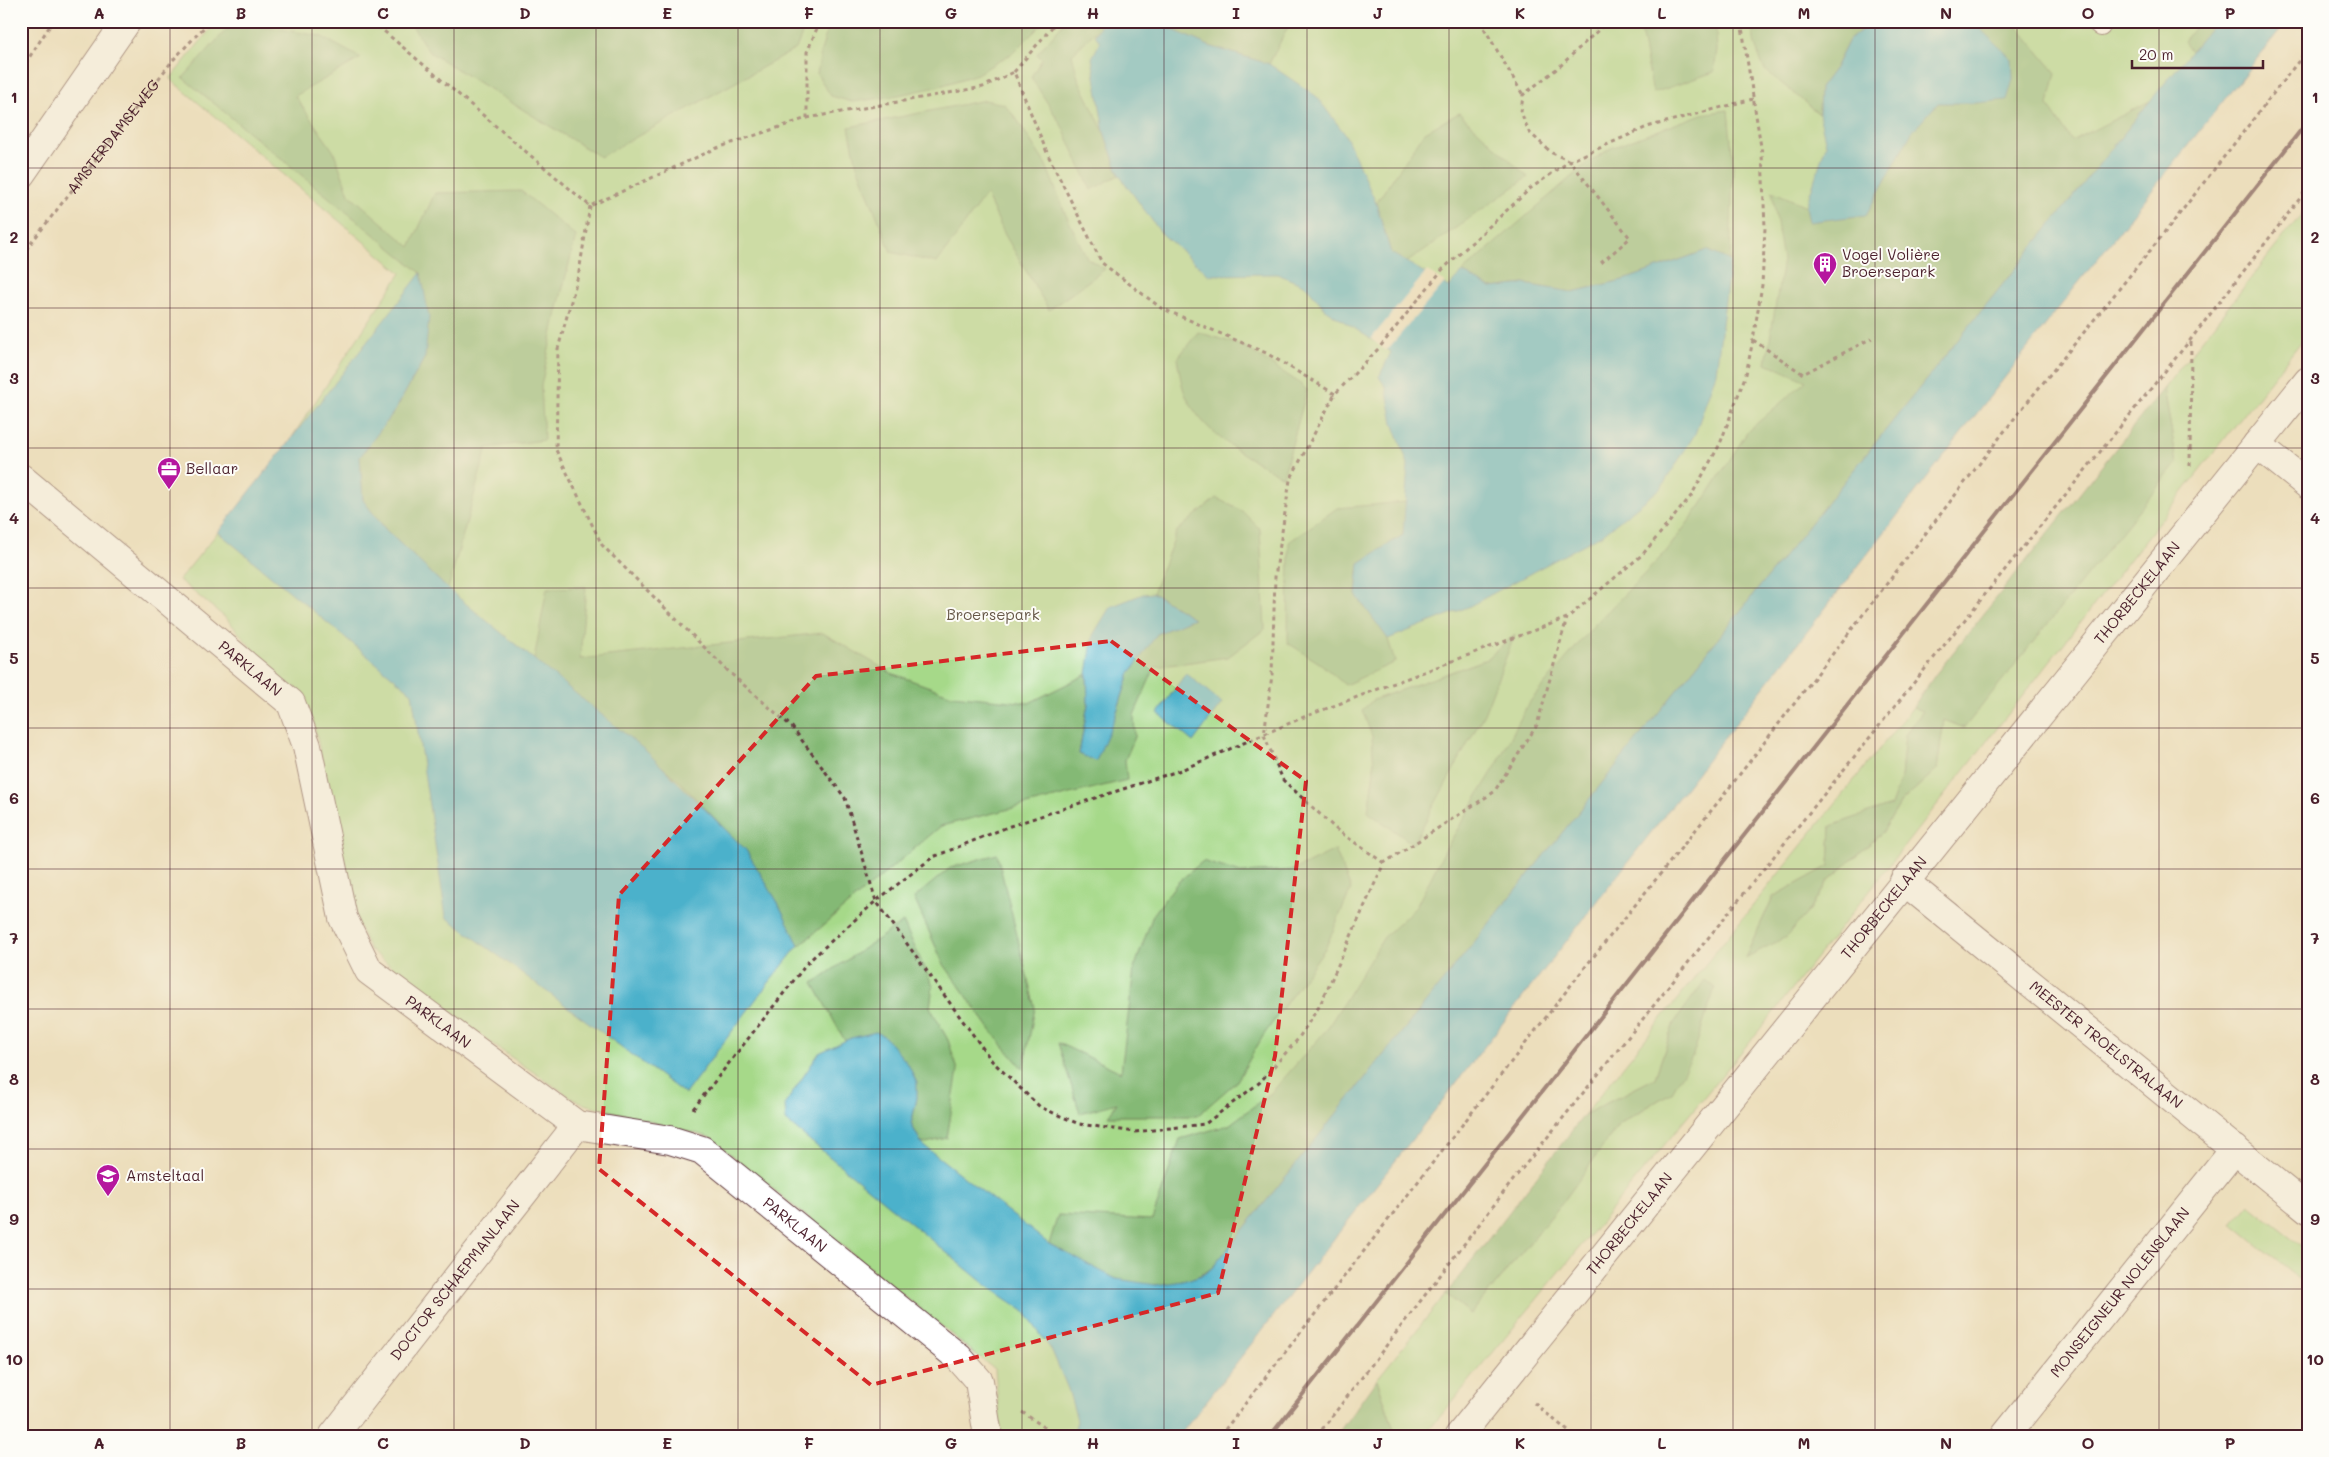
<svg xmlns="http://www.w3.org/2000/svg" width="2329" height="1457" font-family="Mali,sans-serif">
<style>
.green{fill:#a6d989;stroke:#787c5a}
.forest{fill:#84b975;stroke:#676c50}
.water{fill:#4cb1cb;stroke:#4b687b}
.pier{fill:#ecdebc}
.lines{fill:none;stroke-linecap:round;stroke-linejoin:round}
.service-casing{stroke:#623c41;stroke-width:20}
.minor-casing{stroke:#623c41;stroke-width:30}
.secondary-casing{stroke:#623c41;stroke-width:30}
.path{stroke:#623c41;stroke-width:3;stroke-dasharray:4 4;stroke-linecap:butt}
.service{stroke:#fff;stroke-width:18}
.minor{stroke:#fff;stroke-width:28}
.secondary{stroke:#fff;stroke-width:28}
.rail{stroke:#4a1f2b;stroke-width:4}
.marked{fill:none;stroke:#d62828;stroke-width:4;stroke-dasharray:10 6;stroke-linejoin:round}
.grid{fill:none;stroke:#4a1f2b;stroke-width:1;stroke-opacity:0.55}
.labels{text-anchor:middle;stroke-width:4;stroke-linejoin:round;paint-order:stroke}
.street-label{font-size:15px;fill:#4a1f2b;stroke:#fdfcf7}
.poi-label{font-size:15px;fill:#4a1f2b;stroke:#fdfcf7;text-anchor:start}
.park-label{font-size:15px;fill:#665747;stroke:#fdfcf7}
.neatline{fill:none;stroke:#4a1f2b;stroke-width:2}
.grid-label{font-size:16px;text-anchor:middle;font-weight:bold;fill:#4a1f2b}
</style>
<rect width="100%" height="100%" fill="#fdfcf7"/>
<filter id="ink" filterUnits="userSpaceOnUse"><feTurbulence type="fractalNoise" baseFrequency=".02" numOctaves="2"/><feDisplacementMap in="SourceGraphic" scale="10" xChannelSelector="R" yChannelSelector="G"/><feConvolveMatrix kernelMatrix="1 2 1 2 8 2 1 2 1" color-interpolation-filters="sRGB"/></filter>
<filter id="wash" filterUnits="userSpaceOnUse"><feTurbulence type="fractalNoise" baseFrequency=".0096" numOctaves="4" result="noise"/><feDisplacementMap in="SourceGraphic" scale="20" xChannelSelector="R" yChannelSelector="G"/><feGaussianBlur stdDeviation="1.12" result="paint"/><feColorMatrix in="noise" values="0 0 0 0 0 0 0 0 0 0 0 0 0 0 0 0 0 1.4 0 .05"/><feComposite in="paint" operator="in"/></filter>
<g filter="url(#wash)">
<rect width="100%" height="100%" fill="#ecdebc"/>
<path class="green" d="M 217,21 L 554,21 L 614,69 L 653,21 L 2223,21 L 1087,1436 L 1001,1436 L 995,1370 L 709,1137 L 584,1104 L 569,1096 L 499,1049 L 370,950 L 358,924 L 313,720 L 227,619 L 179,580 L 218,532 L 225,538 L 401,273 L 170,79 Z
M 2308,206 L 2308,333 L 1770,1017 L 1424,1436 L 1396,1436 L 1377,1379 L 1446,1294 L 1471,1314 L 1563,1202 L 1619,1124 L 1672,1092 L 1674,1023 L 1655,1078 L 1584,1115 L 1913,707 L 1923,711 L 1905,735 L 1901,778 L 1891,806 L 1831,826 L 1829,866 L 1773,897 L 1745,958 L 1809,911 L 1828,881 L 1882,833 L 1901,802 L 1937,769 L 1944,719 L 2177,463 L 2164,388 Z
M 2249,1204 L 2308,1251 L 2308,1286 L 2232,1224 Z"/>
<path class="forest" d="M 234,21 L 320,36 L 361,58 L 295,96 L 334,152 L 349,194 L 410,247 L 435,193 L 521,191 L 576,236 L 559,303 L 541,386 L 544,440 L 487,448 L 448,589 L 386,530 L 363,500 L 360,457 L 396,409 L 425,357 L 421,273 L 183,78 Z
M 409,21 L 807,21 L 796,49 L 600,157 L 429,52 Z
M 830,21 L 1045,21 L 1014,52 L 977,74 L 937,87 L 889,97 L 852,102 L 831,96 L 817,74 L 821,51 Z
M 1065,21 L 1107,21 L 1072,54 L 1078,78 L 1104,132 L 1119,175 L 1091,190 L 1062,126 L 1031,77 L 1042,59 L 1037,54 Z
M 1151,21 L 1291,21 L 1269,64 L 1209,46 Z
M 1639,21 L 1715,21 L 1717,49 L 1714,72 L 1653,93 Z
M 1751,21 L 1873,21 L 1849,40 L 1835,68 L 1820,88 L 1819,114 L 1764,69 L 1755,45 Z
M 1962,21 L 2013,21 L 2056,73 L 2048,105 L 2072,141 L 2150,101 L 1214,1266 C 1192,1286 1142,1290 1114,1278 C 1092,1269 1071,1255 1049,1244 L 1058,1215 L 1152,1220 L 1180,1139 L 1229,1125 L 1271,1093 L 1327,1029 L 1384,937 L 1416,907 L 1445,850 L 1497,764 L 1528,704 L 1596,623 L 1665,553 L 1701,505 L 1748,431 L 1806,381 L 1766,363 L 1783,260 L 1772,191 L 1806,206 L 1810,221 L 1866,215 L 1912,132 L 1938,103 L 1976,103 L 1978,27 Z
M 2200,21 L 2216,21 L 2191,51 L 2184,41 Z
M 985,100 L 1004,104 L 1016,118 L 1046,165 L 1065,213 L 1087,258 L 1105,269 L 1049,310 L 1005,235 L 986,194 L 937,263 L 891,252 L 857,166 L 849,127 Z
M 1728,110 L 1733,163 L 1730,261 L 1707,250 L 1627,279 L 1572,292 L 1524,284 L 1491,288 L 1462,272 L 1586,164 L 1611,148 L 1702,114 Z
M 1459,113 L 1528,177 L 1396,270 L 1376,203 L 1425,132 Z
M 1198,332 L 1243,346 L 1298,382 L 1307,390 L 1283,477 C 1247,456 1208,438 1188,400 C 1181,388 1180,372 1177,359 Z
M 2164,388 L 2177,463 L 1964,728 L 1944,720 L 1937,769 L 1901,802 L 1882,833 L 1828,881 L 1809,911 L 1786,937 L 1745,958 L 1773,897 L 1829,866 L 1831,826 L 1891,805 L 1901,778 L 1905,735 L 1923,711 L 1913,707 L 1935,675 Z
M 1216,498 L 1242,511 L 1260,529 L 1265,629 L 1228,657 L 1155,667 L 1134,715 L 1135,737 L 1125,760 L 1127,780 L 941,826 L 799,946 L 743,848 L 679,781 L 534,660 L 547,588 L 586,587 L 580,659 L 823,633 L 891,673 L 952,695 L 1029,703 L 1087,674 L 1088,704 L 1079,754 L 1115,717 L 1130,673 L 1157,634 L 1194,618 L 1153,593 L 1177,531 Z
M 1406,502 L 1403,535 L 1359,563 L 1356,594 L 1388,639 L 1395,662 L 1345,685 L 1321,664 L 1288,643 L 1289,542 L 1337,508 Z
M 1515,634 L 1484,714 L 1413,844 L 1368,812 L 1374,771 L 1372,736 L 1362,710 L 1373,700 L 1487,659 Z
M 1335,850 L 1351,889 L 1326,947 L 1263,1036 L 1237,1081 L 1197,1116 L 1108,1116 L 1117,1103 L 1080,1113 L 1058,1043 L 1121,1072 L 1134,969 L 1153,915 L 1177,883 L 1203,861 L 1241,873 L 1294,870 Z
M 997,854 L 1035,1008 L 1023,1069 L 995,1036 L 943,963 L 914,898 L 950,868 Z
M 903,922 L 933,986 L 930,1007 L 948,1040 L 958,1070 L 947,1138 L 922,1144 L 911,1124 L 917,1098 L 851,1038 L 845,1041 L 813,983 Z
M 1705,980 L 1715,988 L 1693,1055 L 1672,1092 L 1619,1124 L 1563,1202 L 1471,1314 L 1446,1294 L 1584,1115 L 1655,1078 L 1674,1023 Z
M 1377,1379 L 1396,1436 L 1335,1436 L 1336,1436 Z"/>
<path class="water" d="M 1103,21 L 1153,21 L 1209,46 L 1269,64 L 1316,96 L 1345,134 L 1376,203 L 1391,253 L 1449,287 L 1462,272 L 1491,288 L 1524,284 L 1572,292 L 1627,279 L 1707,250 L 1730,261 L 1716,373 L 1695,434 L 1661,488 L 1603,534 L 1468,607 L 1388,639 L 1356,595 L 1359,563 L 1403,535 L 1408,464 L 1393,423 L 1386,387 L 1379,377 L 1391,352 L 1326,310 L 1306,286 L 1277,274 L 1209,275 L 1161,233 L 1119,175 L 1104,132 L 1092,58 L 1100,42 L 1095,35 Z
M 1873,21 L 1962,21 L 1978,27 L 2012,59 L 2013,79 L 2007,100 L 1976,103 L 1938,103 L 1912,132 L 1866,215 L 1809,222 L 1806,206 L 1826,145 L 1819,114 L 1820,88 L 1835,68 L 1849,40 Z
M 2216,21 L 2287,21 L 2076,286 L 1422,1127 L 1179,1436 L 1073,1436 L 1077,1420 L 1068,1389 L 1052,1351 L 1024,1311 L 986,1285 L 786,1121 L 785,1104 L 819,1053 L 851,1038 L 876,1032 L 884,1036 L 908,1064 L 917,1083 L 917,1098 L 911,1124 L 922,1144 L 1049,1244 L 1116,1279 L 1156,1285 L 1183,1281 L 1205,1274 L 1214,1266 L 2150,101 Z
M 421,273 L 429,317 L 425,357 L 396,409 L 360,457 L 363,500 L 386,530 L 448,589 L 646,751 L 746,850 L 777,901 L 799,945 L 760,994 L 685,1094 L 446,917 L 412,693 L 218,532 Z
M 1153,593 L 1194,618 L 1157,634 L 1130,673 L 1115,717 L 1096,761 L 1079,754 L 1088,704 L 1087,674 L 1093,635 L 1110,607 L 1143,594 Z
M 1186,673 L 1222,703 L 1193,742 L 1158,713 Z"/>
<path class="pier" d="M 1427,271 L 1445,282 L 1386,351 L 1371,339 Z"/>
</g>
<g filter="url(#ink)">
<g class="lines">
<g class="service-casing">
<path id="service" d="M 2094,21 L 2101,27"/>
</g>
<g class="minor-casing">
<g id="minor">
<path d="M 2257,444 L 2308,485"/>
<path id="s2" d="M 21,478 L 291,703 L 307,746 L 343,918 L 369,971 L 577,1125 L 670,1140 L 702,1150 L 959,1358 L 979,1381 L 988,1436"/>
<path id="s3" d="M 1904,881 L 2308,1209"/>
<path id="s4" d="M 333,1436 L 577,1125"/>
<path id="s5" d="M 1459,1436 L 2308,381"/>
<path id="s6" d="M 2005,1436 L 2235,1149"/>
</g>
</g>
<g class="secondary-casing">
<path id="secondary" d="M 21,174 L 127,21"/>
</g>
<g class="path">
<path d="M 304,21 L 313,24 L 341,21"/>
<path d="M 372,21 L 590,206 L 717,148 L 807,118 L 807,52 L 820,21"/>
<path d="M 1480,21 L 1523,95"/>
<path d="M 21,70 L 53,21"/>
<path d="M 1014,72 L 1057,21"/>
<path d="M 807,118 L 983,87 L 1014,72 L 1048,155 L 1102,263 L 1161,308 L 1266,353 L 1335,394"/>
<path d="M 590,206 L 579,272 L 558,349 L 556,450 L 602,545 L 730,673 L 792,727 L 845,798 L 876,901 L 992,1061 L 1040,1107 L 1079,1124 L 1135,1132 L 1205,1124 L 1259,1083 L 1298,1039 L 1320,1005 L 1384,863 L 1494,792 L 1537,725 L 1567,618"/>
<path id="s1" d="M 21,256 L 173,60 L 210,21"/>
<path d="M 1601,263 L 1630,238 L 1570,161 L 1552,153 L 1529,132 L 1521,112 L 1523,95 L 1559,67 L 1608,21"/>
<path d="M 1753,340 L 1803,374 L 1872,338"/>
<path d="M 2190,466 L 2191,340"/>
<path d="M 1384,863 L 1337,830 L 1283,780 L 1264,735 L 1272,675 L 1275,577 L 1290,480 L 1335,394 L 1379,348 L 1442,270 L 1531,188 L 1570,161 L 1647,127 L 1753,99"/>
<path d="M 693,1109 L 809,961 L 876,901 L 933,857 L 1010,826 L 1181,770 L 1304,717 L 1567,618 L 1643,554 L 1691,496 L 1720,444 L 1746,374 L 1753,340 L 1762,285 L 1765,228 L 1762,153 L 1741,21"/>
<path d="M 1534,1403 L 1574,1436"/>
<path d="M 1022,1412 L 1057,1436"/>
<path d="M 1220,1436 L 1578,976 L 1723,796 L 2017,415 L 2170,226 L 2308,49"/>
<path d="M 1317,1436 L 1517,1175 L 2191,339 L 2308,188"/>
</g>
<use href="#service" class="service"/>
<use href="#minor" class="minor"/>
<use href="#secondary" class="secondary"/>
<path class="rail" d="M 1270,1436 L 2308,121"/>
</g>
</g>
<path d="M0 0H2329V1457H0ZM 1111,641 L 1306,781 L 1275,1056 L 1218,1293 L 871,1385 L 599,1169 L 619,895 L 816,676 Z" fill="#ecdebc" fill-opacity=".55" fill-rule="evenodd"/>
<path class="marked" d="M 1111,641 L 1306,781 L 1275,1056 L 1218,1293 L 871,1385 L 599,1169 L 619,895 L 816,676 Z"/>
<path class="grid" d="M 170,21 L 170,1436M 312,21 L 312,1436M 454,21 L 454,1436M 596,21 L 596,1436M 738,21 L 738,1436M 880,21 L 880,1436M 1022,21 L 1022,1436M 1164,21 L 1164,1436M 1307,21 L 1307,1436M 1449,21 L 1449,1436M 1591,21 L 1591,1436M 1733,21 L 1733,1436M 1875,21 L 1875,1436M 2017,21 L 2017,1436M 2159,21 L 2159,1436M 21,168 L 2308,168M 21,308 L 2308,308M 21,448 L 2308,448M 21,588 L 2308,588M 21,728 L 2308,728M 21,869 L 2308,869M 21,1009 L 2308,1009M 21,1149 L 2308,1149M 21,1289 L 2308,1289"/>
<defs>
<g id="building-pin" transform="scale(1.25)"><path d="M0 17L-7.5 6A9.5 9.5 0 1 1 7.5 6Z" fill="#b5179e" stroke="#fdfcf7"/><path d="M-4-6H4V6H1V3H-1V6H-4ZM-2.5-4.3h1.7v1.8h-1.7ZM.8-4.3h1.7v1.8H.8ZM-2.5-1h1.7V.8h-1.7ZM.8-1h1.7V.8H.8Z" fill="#fff"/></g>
<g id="office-pin" transform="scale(1.25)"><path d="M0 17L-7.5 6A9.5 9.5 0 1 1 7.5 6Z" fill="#b5179e" stroke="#fdfcf7"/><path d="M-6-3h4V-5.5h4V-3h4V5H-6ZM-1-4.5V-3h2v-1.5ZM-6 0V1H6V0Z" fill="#fff"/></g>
<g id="school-pin" transform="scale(1.25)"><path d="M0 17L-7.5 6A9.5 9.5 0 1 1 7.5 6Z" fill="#b5179e" stroke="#fdfcf7"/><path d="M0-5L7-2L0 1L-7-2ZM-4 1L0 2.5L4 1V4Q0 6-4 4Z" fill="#fff"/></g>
</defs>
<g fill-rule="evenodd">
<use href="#building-pin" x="1825" y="264"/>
<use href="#office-pin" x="169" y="469"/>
<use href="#school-pin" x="108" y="1176"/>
</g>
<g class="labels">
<g class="street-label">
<text dy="5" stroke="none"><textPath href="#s1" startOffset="151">AMSTERDAMSEWEG</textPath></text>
<text dy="5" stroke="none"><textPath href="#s5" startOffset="1082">THORBECKELAAN</textPath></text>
<text dy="5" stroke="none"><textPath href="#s2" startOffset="298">PARKLAAN</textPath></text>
<text dy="5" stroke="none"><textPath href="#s5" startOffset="678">THORBECKELAAN</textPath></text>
<text dy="5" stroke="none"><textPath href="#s2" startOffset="718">PARKLAAN</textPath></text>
<text dy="5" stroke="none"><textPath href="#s3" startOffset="260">MEESTER TROELSTRALAAN</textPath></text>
<text dy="5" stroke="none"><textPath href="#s5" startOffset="272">THORBECKELAAN</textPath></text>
<text dy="5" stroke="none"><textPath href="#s2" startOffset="1138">PARKLAAN</textPath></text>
<text dy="5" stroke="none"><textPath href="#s4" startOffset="198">DOCTOR SCHAEPMANLAAN</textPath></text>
<text dy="5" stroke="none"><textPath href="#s6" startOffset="184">MONSEIGNEUR NOLENSLAAN</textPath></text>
</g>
<g class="poi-label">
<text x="1842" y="260">Vogel Volière<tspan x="1842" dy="17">Broersepark</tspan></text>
<text x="186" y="474">Bellaar</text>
<text x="126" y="1181">Amsteltaal</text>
</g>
<g class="park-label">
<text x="993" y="620">Broersepark</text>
</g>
</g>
<rect width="2329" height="1457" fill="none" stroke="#fdfcf7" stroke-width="55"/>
<path d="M2132 60v8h131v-8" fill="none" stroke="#4a1f2b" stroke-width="2.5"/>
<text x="2139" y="60" font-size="15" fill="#4a1f2b" stroke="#fdfcf7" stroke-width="4" paint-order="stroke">20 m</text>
<rect x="28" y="28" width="2274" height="1402" class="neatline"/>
<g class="grid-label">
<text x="99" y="19">A</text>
<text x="241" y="19">B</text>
<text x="383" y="19">C</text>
<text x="525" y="19">D</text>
<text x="667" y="19">E</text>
<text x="809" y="19">F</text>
<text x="951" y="19">G</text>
<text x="1093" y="19">H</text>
<text x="1236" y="19">I</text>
<text x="1378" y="19">J</text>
<text x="1520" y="19">K</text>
<text x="1662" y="19">L</text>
<text x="1804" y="19">M</text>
<text x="1946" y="19">N</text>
<text x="2088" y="19">O</text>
<text x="2230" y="19">P</text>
<text x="14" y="103">1</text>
<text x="2315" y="103">1</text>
<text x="14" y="243">2</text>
<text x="2315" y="243">2</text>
<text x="14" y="384">3</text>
<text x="2315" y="384">3</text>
<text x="14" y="524">4</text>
<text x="2315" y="524">4</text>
<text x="14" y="664">5</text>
<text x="2315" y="664">5</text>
<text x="14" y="804">6</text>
<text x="2315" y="804">6</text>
<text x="14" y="944">7</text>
<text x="2315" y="944">7</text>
<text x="14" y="1085">8</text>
<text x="2315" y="1085">8</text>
<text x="14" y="1225">9</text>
<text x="2315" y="1225">9</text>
<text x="14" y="1365">10</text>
<text x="2315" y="1365">10</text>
<text x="99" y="1449">A</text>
<text x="241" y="1449">B</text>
<text x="383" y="1449">C</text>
<text x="525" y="1449">D</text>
<text x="667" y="1449">E</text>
<text x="809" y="1449">F</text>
<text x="951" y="1449">G</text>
<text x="1093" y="1449">H</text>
<text x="1236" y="1449">I</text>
<text x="1378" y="1449">J</text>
<text x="1520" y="1449">K</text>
<text x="1662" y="1449">L</text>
<text x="1804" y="1449">M</text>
<text x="1946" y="1449">N</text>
<text x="2088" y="1449">O</text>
<text x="2230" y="1449">P</text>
</g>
</svg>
